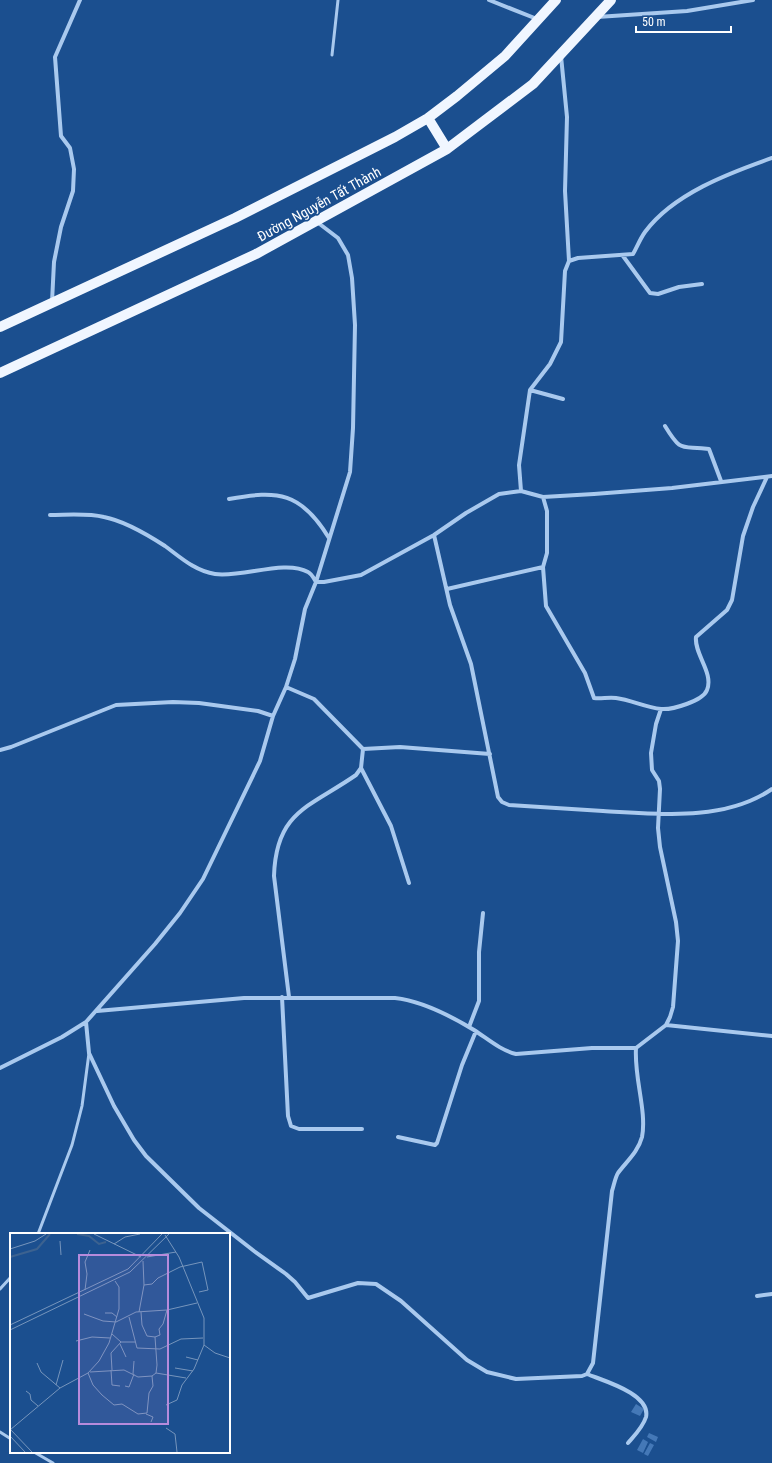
<svg xmlns="http://www.w3.org/2000/svg" width="772" height="1463" font-family="'Roboto Condensed',sans-serif">
<style>
.building{fill:#4478b7}
.lines{fill:none;stroke-linecap:round;stroke-linejoin:round}
.service{stroke:#a9c9ee;stroke-width:3}
.minor{stroke:#a9c9ee;stroke-width:4}
.primary{stroke:#f0f6ff;stroke-width:10}
.labels{text-anchor:middle;stroke-width:3.5;stroke-linejoin:round;paint-order:stroke}
.street-label{font-size:14px;fill:#fff;stroke:#1b4f8f}
.inset-river{fill:none;stroke:#3c6290;stroke-width:2}
.inset-road{fill:none;stroke:#7695bc;stroke-width:1}
.view{fill:#b68bdc;fill-opacity:0.15;stroke:#b68bdc;stroke-width:2}
.inset-edge{fill:none;stroke:#fff;stroke-width:2}
</style>
<rect width="100%" height="100%" fill="#1b4f8f"/>
<path class="building" d="M 636,1404 L 644,1409 L 640,1416 L 631,1412 Z
M 649,1433 L 658,1437 L 656,1442 L 647,1437 Z
M 643,1439 L 648,1442 L 643,1453 L 637,1450 Z
M 650,1443 L 654,1445 L 648,1456 L 644,1454 Z"/>
<g class="lines">
<path class="service" d="M 332,55 L 338,0
M 38,1234 L 72,1145 L 82,1106 L 89,1053
M 0,1289 L 11,1277
M 0,1432 L 11,1439
M 34,1452 L 53,1463"/>
<path class="minor" d="M 489,0 L 537,19
M 597,17 L 687,11 L 753,0
M 623,256 L 650,293 L 658,294 L 679,287 L 702,284
M 569,261 L 578,258 L 633,254 C 637,247 640,239 645,232 C 673,194 729,173 772,158
M 52,302 L 54,262 L 61,227 L 73,191 L 74,169 L 70,148 L 61,136 L 55,57 L 80,0
M 530,390 L 563,399
M 665,426 C 682,454 681,445 709,449 L 721,481
M 521,491 L 519,465 L 530,390 L 550,364 L 561,342 L 565,271 L 569,261 L 565,191 L 567,117 L 561,56
M 543,497 L 547,511 L 547,553 L 543,567 L 546,606 L 585,673 L 594,698 C 601,699 608,697 616,698 C 631,700 645,707 661,709 C 672,710 703,701 707,690 C 714,673 694,654 696,637 L 727,610 L 732,600 L 743,536 L 753,507 L 767,477
M 229,499 C 278,490 301,492 329,538
M 50,515 C 67,515 87,513 104,517 C 125,521 148,535 165,546 C 180,557 195,571 215,574 C 242,578 285,559 308,572 C 312,574 314,579 316,582 L 324,582 L 361,575 L 434,535 L 466,513 L 499,494 L 521,491 L 543,497 L 594,494 L 672,488 L 772,476
M 434,535 L 450,605 L 471,664 L 498,797 L 502,802 L 509,805 C 541,807 572,809 603,811 C 658,814 724,822 772,789
M 447,589 L 543,567
M 286,687 L 314,699 L 363,749 L 400,747 L 490,754
M 0,750 L 11,747 L 116,705 L 173,702 L 199,703 L 258,711 L 273,716
M 361,768 L 391,826 L 409,883
M 282,997 L 288,1116 L 291,1126 L 299,1129 L 362,1129
M 289,997 L 274,876 C 276,811 310,807 356,775 L 361,768 L 363,749
M 97,1011 L 244,998 L 395,998 C 422,1001 451,1016 474,1030 C 488,1039 500,1050 516,1054 L 592,1048 L 636,1048 L 666,1025 L 670,1017 L 673,1007 L 678,941 L 676,922 L 660,847 L 658,828 L 660,789 L 659,781 L 652,770 L 651,753 L 656,724 L 661,709
M 86,1022 L 89,1053 L 114,1106 L 134,1140 L 146,1156 L 199,1208 L 254,1251 L 286,1274 L 295,1282 L 308,1298 L 358,1283 L 376,1284 L 401,1301 L 467,1360 L 487,1372 L 516,1379 L 582,1376 L 587,1374 L 593,1363 L 612,1191 C 614,1185 615,1178 618,1173 C 627,1161 638,1152 642,1137 C 647,1111 634,1078 636,1048
M 666,1025 L 772,1036
M 469,1027 L 479,1001 L 479,952 L 483,913
M 0,1068 L 62,1037 L 86,1022 L 155,944 L 180,913 L 203,879 L 260,761 L 273,716 L 286,687 L 295,659 L 305,609 L 316,582 L 350,472 L 353,428 L 355,325 L 352,278 L 348,255 L 338,238 L 317,222
M 398,1137 L 435,1145 L 437,1143 L 462,1065 L 476,1031
M 757,1296 L 772,1294
M 587,1374 C 604,1381 651,1394 646,1417 C 643,1427 635,1435 628,1443"/>
<path class="primary" d="M 428,118 L 447,149
M 0,327 L 235,218 L 395,137 L 428,118 L 457,96 L 505,56 L 556,0
M 0,373 L 256,254 L 447,149 L 533,84 L 611,0"/>
</g>
<g class="labels">
<g class="street-label">
<text transform="translate(319 204) rotate(-29)" y="5">Đường Nguyễn Tất Thành</text>
</g>
</g>
<g transform="translate(10 1233)">
<rect width="220" height="220" fill="#1b4f8f"/>
<path class="inset-river" d="M 67,1 L 79,3 L 89,11 L 96,9M 0,24 L 27,16 L 40,1"/>
<path class="inset-road" d="M 84,1 L 131,24M 155,2 L 169,24 L 194,85 L 194,112 L 205,120 L 220,125M 50,8 L 51,22M 104,11 L 115,4 L 130,1M 0,16 L 25,8 L 36,1M 137,24 L 166,19M 134,52 L 142,51 L 148,45 L 170,34 L 192,29 L 198,57 L 189,59M 75,57 L 77,41 L 75,29 L 80,17M 129,79 L 134,52 L 133,28M 131,79 L 132,92 L 137,103 L 145,104 L 150,102 L 149,96 L 153,91 L 157,77M 95,80 L 102,80 L 107,84M 74,81 L 93,88 L 106,89 L 126,79 L 157,77 L 187,70M 119,84 L 127,115 L 150,116 L 171,106 L 193,105M 0,92 L 118,36 L 152,1M 0,97 L 120,39 L 159,1M 102,101 L 111,109 L 125,109M 66,108 L 82,104 L 100,105M 110,111 L 116,124M 176,124 L 188,127M 27,130 L 31,139 L 50,155M 165,135 L 183,138M 101,137 L 102,152 L 110,153M 102,137 L 101,120 L 111,109M 80,139 L 114,137 L 128,144 L 142,143 L 146,140 L 147,132 L 145,104M 78,140 L 83,152 L 92,162 L 104,172 L 112,171 L 128,181 L 137,180 L 139,160 L 143,153 L 142,143M 146,140 L 176,145M 123,141 L 124,128M 46,152 L 53,127M 115,153 L 119,154 L 124,141M 16,158 L 20,161 L 21,167 L 28,173M 156,172 L 167,167 L 172,152 L 184,136 L 194,112M 136,181 L 143,184 L 141,189M 156,195 L 165,201 L 167,219M 0,196 L 22,219M 0,197 L 50,155 L 78,140 L 89,128 L 99,110 L 109,76 L 109,54 L 105,48M 0,203 L 15,219"/>
<path class="view" d="M 69,22 L 158,22 L 158,191 L 69,191 Z"/>
<rect width="220" height="220" class="inset-edge"/>
</g>
<path d="M636 26v6h95v-6" fill="none" stroke="#ffffff" stroke-width="2"/>
<text x="642" y="26" font-size="12" fill="#ffffff" stroke="#1b4f8f" stroke-width="3" paint-order="stroke">50 m</text>
</svg>
